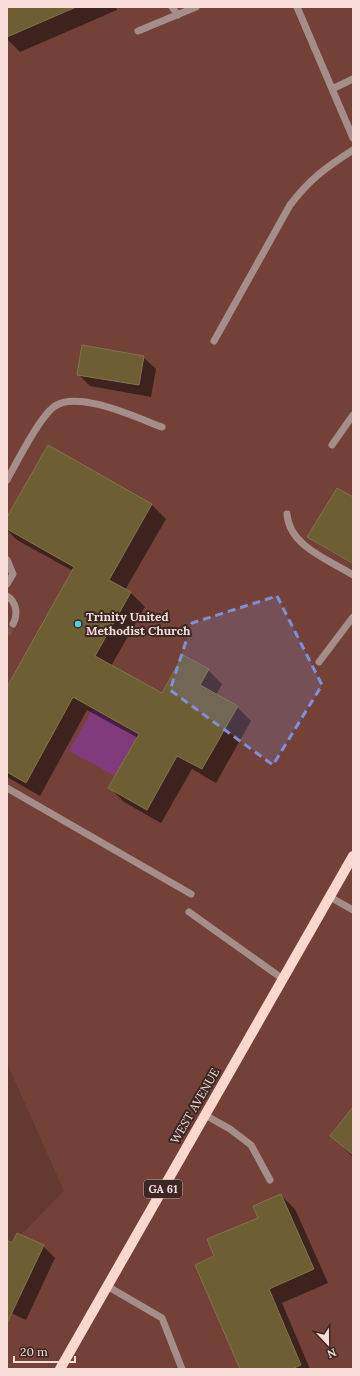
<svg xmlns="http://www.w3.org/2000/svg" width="360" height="1376" font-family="Lora,serif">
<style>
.built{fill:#744138}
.green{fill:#813a7b}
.shadow{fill:#0007}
.building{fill:#6d5e34;stroke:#837449}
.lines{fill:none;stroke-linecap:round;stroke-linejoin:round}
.minor-tunnel{stroke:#7a514a;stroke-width:7;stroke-dasharray:7 3.5;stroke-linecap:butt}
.minor{stroke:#a58e8a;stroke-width:7}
.major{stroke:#fcd7cf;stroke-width:10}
.marked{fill:#808ed8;fill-opacity:0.2;stroke:#808ed8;stroke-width:3;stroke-dasharray:8 5;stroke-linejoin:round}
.poi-dot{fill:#55cadf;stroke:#3b2723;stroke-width:1.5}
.labels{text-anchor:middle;stroke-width:4;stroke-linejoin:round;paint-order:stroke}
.shield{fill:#3b2723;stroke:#bfa6a1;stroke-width:1}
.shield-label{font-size:11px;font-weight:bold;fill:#f8dcd7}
.poi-label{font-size:12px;font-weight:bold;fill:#f8dcd7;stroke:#3b2723;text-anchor:start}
.street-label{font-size:12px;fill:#f8dcd7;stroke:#3b2723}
</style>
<rect width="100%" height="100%" fill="#643931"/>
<path class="built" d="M 7,7 L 353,7 L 353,1369 L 7,1369 L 7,1249 L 64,1191 L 7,1063 Z"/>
<path class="green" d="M 93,708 L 139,734 L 115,776 L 69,751 Z"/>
<path class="shadow" d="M 7,7 L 116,7 L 117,10 L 20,52 L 7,39 Z
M 143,357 L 156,369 L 151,397 L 90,386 L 78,374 Z
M 48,446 L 152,505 L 166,519 L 125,590 L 131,593 L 145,607 L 111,666 L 162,694 L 208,670 L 222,684 L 216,695 L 237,707 L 251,721 L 216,783 L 192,769 L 161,823 L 124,802 L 110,788 L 138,738 L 87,710 L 40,796 L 7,777 L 7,689 L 73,571 L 17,540 L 7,530 L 7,519 Z
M 353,499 L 353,565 L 313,541 L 308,536 Z
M 353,1108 L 353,1157 L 331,1136 Z
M 281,1195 L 295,1209 L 328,1283 L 282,1303 L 310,1369 L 241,1369 L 216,1257 L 260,1218 Z
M 7,1241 L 13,1244 L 43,1246 L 55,1258 L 26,1320 L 7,1311 Z"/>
<path class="building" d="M 7,7 L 76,7 L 7,37 Z
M 82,345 L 144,356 L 139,385 L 77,375 Z
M 48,445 L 152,504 L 109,580 L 131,592 L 95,656 L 162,693 L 183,655 L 209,669 L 200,685 L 238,706 L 202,769 L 177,756 L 147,810 L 108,788 L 139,734 L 73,697 L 26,783 L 7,772 L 7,687 L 74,567 L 7,529 L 7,517 Z
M 337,488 L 353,497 L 353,564 L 307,537 Z
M 353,1107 L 353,1155 L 330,1136 Z
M 281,1194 L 314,1269 L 269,1289 L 301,1365 L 292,1369 L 240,1369 L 195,1265 L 214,1256 L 207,1239 L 258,1218 L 253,1206 Z
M 17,1233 L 44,1245 L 7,1323 L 7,1240 L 12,1243 Z"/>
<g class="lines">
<path class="minor-tunnel" d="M 7,634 L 13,624"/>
<path class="minor" d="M 172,7 L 178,15
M 297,7 L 353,138
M 138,31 L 196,7
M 332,89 L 353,79
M 214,341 L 290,205 C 310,179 325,168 353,150
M 332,445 L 353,415
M 7,480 C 17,462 40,416 55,406 C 79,390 137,418 162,427
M 287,514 C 289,546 329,560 353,575
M 7,560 L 13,574 L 7,584
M 7,596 C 17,602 18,615 13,624
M 319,662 L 353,617
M 7,788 L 191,894
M 330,897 L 353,910
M 189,912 L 283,979
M 205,1115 L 230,1129 L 251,1145 L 270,1180
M 107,1286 L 162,1318 L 182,1369"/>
<path class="major" d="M 60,1369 L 353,856"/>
</g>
<path class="marked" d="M 277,596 L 322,685 L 273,765 L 170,690 L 192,623 Z"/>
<circle class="poi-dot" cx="78" cy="624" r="4"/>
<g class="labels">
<rect class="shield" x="144" y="1180" width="38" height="18" rx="3"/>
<g class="shield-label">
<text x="163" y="1193">GA 61</text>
</g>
<g class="poi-label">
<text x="86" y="621">Trinity United<tspan x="86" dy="14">Methodist Church</tspan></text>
</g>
<g class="street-label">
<text transform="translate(195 1106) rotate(-60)" y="4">WEST AVENUE</text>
</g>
</g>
<rect width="360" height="1376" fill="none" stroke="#f8dcd7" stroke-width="16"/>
<g transform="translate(328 1344) rotate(158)" stroke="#3b2723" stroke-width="3" paint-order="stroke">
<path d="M0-3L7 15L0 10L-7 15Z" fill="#f8dcd7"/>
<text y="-6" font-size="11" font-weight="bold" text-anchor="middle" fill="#f8dcd7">N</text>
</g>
<path d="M14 1356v6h61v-6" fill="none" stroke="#f8dcd7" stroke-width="2"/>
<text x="20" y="1356" font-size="12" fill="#f8dcd7" stroke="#3b2723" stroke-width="3" paint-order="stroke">20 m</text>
</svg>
